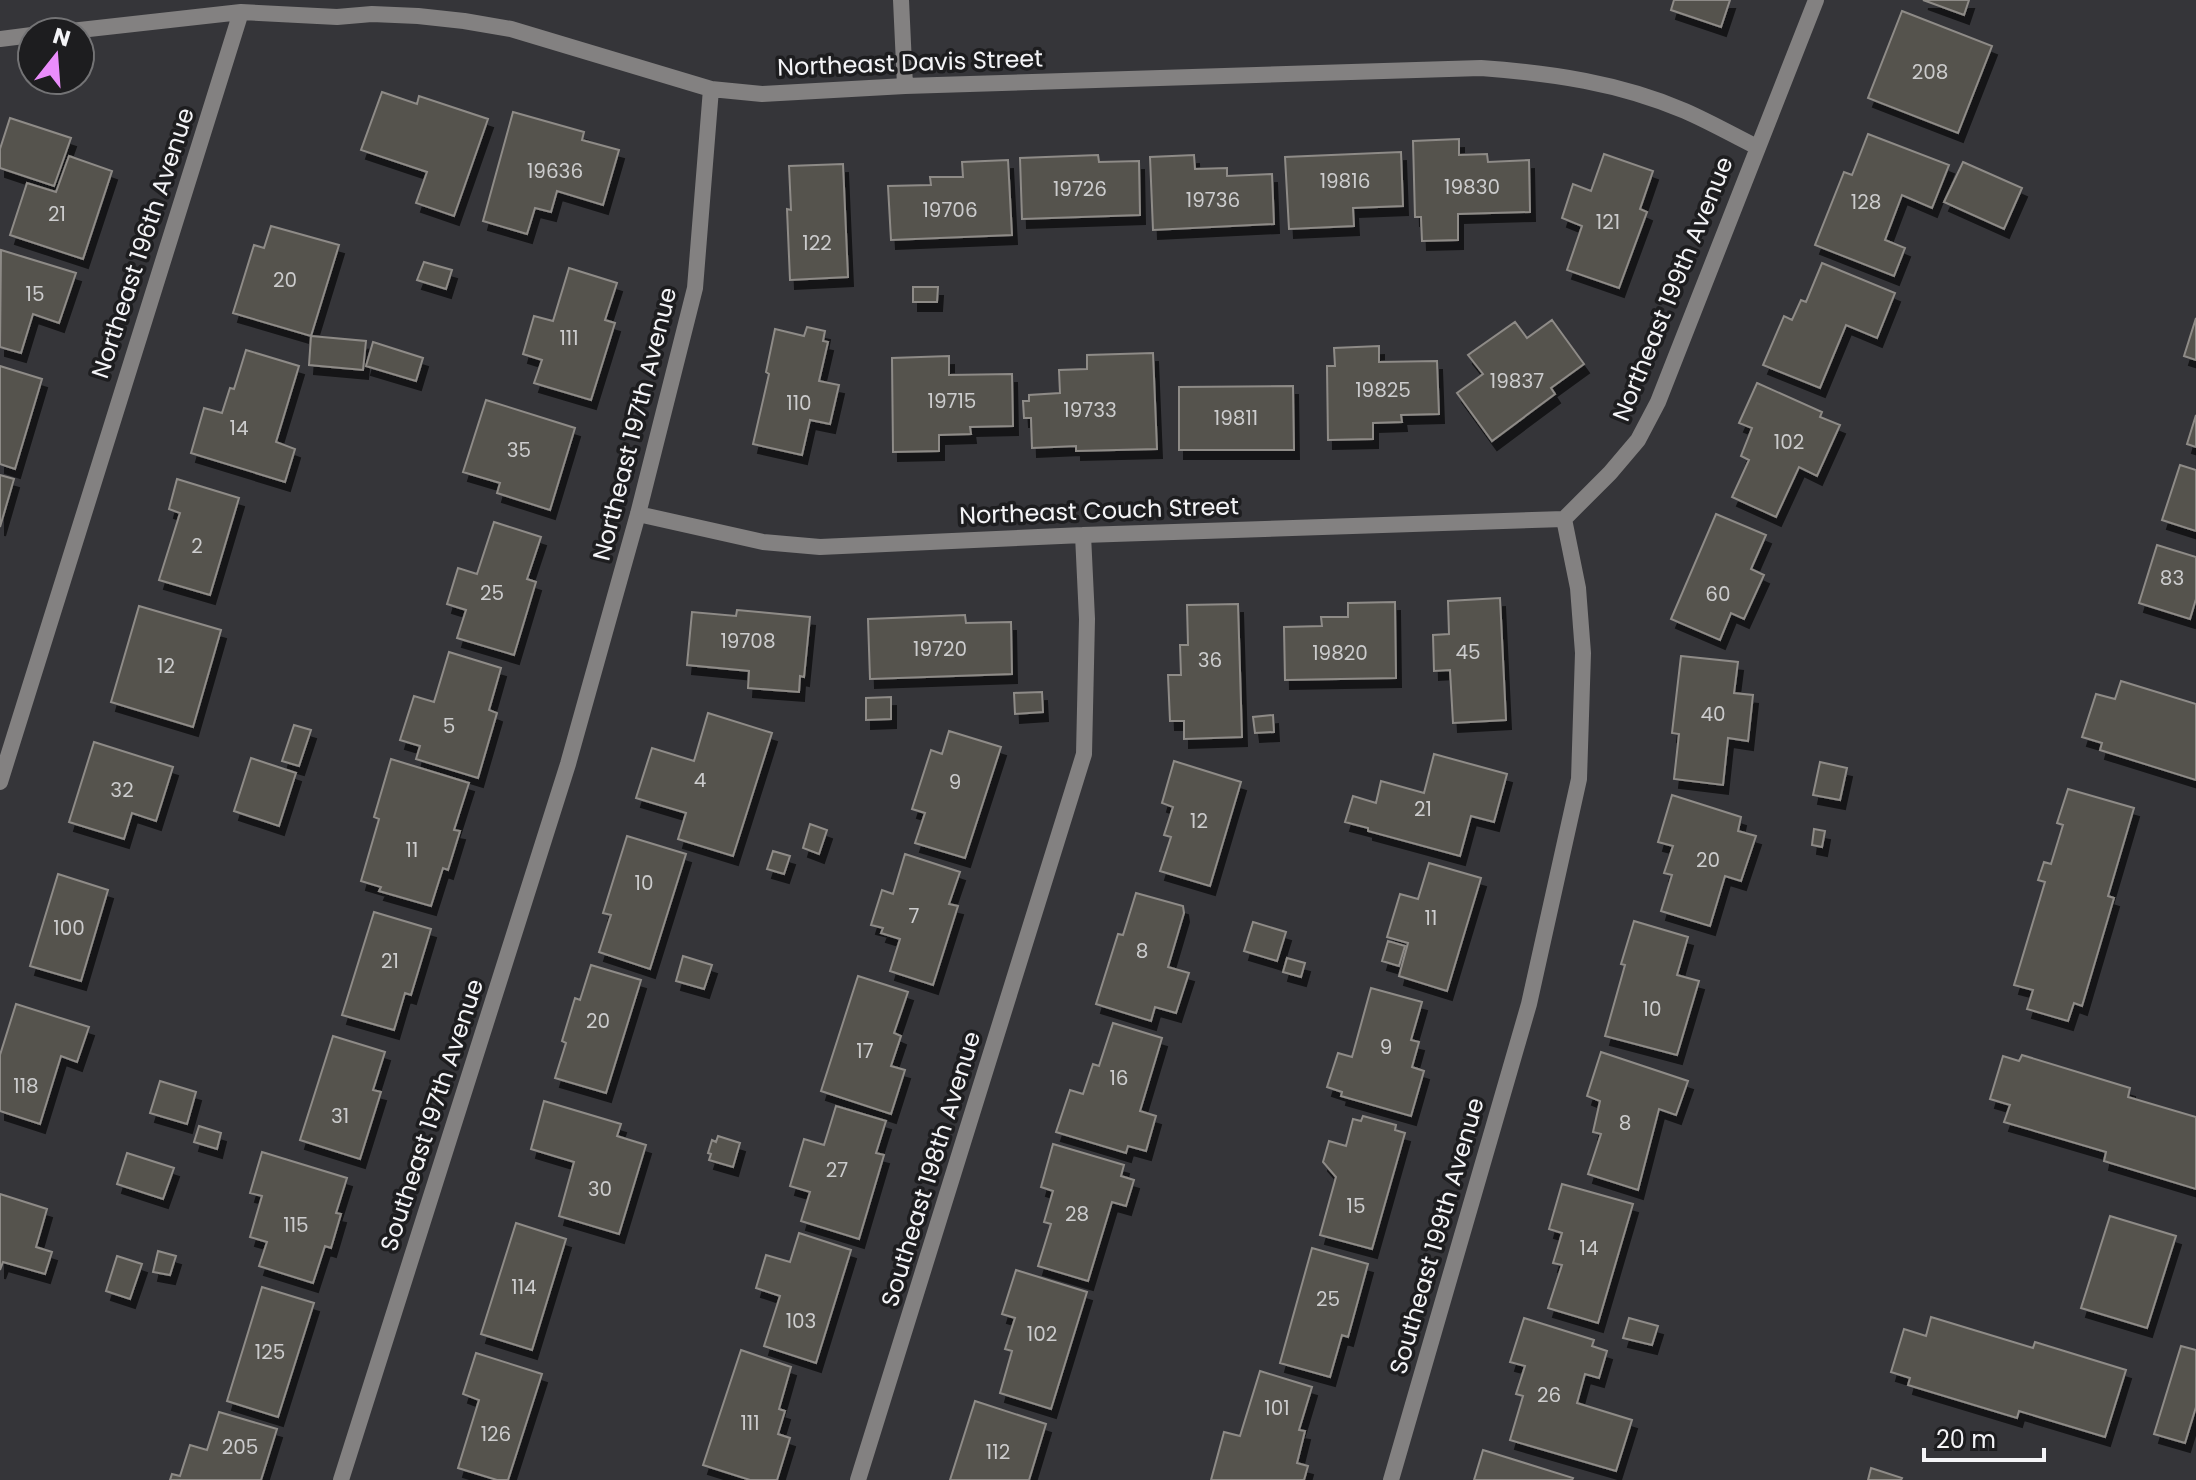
<svg xmlns="http://www.w3.org/2000/svg" width="2196" height="1480" font-family="Poppins,sans-serif">
<style>
.building{fill:#55524e;stroke:#8e8b87;stroke-width:2;filter:url(#shadow)}
.lines{fill:none;stroke-linecap:round;stroke-linejoin:round}
.street{stroke:#838181;stroke-width:16}
.labels{text-anchor:middle;stroke-width:7;stroke-linejoin:round;paint-order:stroke}
.number-label{font-size:20px;fill:#cccccd}
.street-label{font-size:24px;fill:#f4f4f7;stroke:#1d1d1f}
</style>
<defs>
<filter id="shadow"><feDropShadow dx="5" dy="9" stdDeviation="0" flood-color="#0009"/></filter>
</defs>
<rect width="100%" height="100%" fill="#353539"/>
<path class="building" d="M 1674,0 L 1730,0 L 1721,27 L 1671,10 Z
M 1923,0 L 1969,0 L 1964,15 Z
M 1902,11 L 1992,46 L 1958,133 L 1868,98 Z
M 382,92 L 417,104 L 419,96 L 488,119 L 454,216 L 416,203 L 427,172 L 361,150 Z
M 513,112 L 584,132 L 582,140 L 619,150 L 603,205 L 557,191 L 551,212 L 535,208 L 527,234 L 483,221 Z
M 10,118 L 71,138 L 54,186 L 0,168 L 0,149 Z
M 1868,134 L 1949,165 L 1932,208 L 1902,195 L 1885,240 L 1905,248 L 1894,276 L 1815,245 L 1844,172 L 1852,175 Z
M 1459,139 L 1459,155 L 1487,154 L 1488,162 L 1529,160 L 1530,212 L 1458,214 L 1458,240 L 1422,241 L 1421,217 L 1415,217 L 1413,141 Z
M 1401,152 L 1403,206 L 1353,208 L 1354,226 L 1289,229 L 1285,157 Z
M 1604,154 L 1653,171 L 1640,209 L 1647,212 L 1619,288 L 1567,270 L 1582,226 L 1562,218 L 1573,184 L 1591,191 Z
M 1098,155 L 1099,162 L 1139,161 L 1140,215 L 1022,219 L 1020,158 Z
M 1194,155 L 1195,169 L 1227,168 L 1227,176 L 1272,174 L 1274,224 L 1153,230 L 1150,157 Z
M 69,156 L 112,171 L 83,259 L 10,235 L 27,183 L 56,192 Z
M 1008,160 L 1012,235 L 891,240 L 888,186 L 931,185 L 930,177 L 963,177 L 962,162 Z
M 1963,162 L 2022,188 L 2004,229 L 1944,202 Z
M 843,164 L 848,277 L 790,280 L 787,209 L 791,210 L 789,166 Z
M 271,226 L 339,245 L 311,336 L 233,313 L 254,245 L 264,248 Z
M 1,250 L 76,273 L 59,323 L 33,314 L 21,353 L 0,347 Z
M 424,262 L 452,270 L 446,289 L 417,280 Z
M 1822,263 L 1895,293 L 1877,338 L 1846,325 L 1820,388 L 1763,365 L 1784,316 L 1792,320 L 1801,300 L 1806,302 Z
M 569,268 L 617,283 L 605,320 L 615,323 L 591,400 L 534,383 L 542,360 L 523,354 L 534,316 L 553,321 Z
M 913,287 L 938,287 L 937,302 L 913,302 Z
M 2196,318 L 2196,360 L 2184,356 Z
M 1552,320 L 1584,364 L 1551,388 L 1555,394 L 1492,441 L 1457,393 L 1483,374 L 1468,355 L 1515,322 L 1527,338 Z
M 807,327 L 825,331 L 823,341 L 828,342 L 819,381 L 839,385 L 830,424 L 810,420 L 802,455 L 753,444 L 769,374 L 766,372 L 775,329 L 804,336 Z
M 311,336 L 366,341 L 363,370 L 309,365 Z
M 373,342 L 423,358 L 416,381 L 366,366 Z
M 1379,346 L 1379,362 L 1437,361 L 1439,414 L 1401,415 L 1402,422 L 1373,423 L 1373,439 L 1328,440 L 1327,366 L 1335,366 L 1334,348 Z
M 246,350 L 299,366 L 276,442 L 295,449 L 285,482 L 191,453 L 204,408 L 222,413 L 230,388 L 234,389 Z
M 1153,353 L 1157,449 L 1076,451 L 1076,446 L 1032,448 L 1031,418 L 1024,418 L 1023,401 L 1029,401 L 1029,395 L 1060,393 L 1059,370 L 1087,369 L 1087,355 Z
M 949,356 L 949,375 L 1012,374 L 1013,426 L 970,427 L 971,434 L 939,435 L 939,451 L 893,452 L 892,358 Z
M 0,366 L 42,379 L 15,469 L 0,464 Z
M 1757,383 L 1822,412 L 1820,417 L 1840,425 L 1817,476 L 1799,467 L 1776,517 L 1732,497 L 1749,460 L 1741,456 L 1752,428 L 1739,423 Z
M 1293,386 L 1294,450 L 1179,450 L 1179,387 Z
M 486,400 L 575,428 L 550,510 L 497,493 L 500,483 L 463,472 Z
M 2196,415 L 2196,447 L 2187,444 Z
M 2180,465 L 2196,470 L 2196,531 L 2162,520 Z
M 0,475 L 14,479 L 0,527 Z
M 177,479 L 239,498 L 210,595 L 159,580 L 180,513 L 169,509 Z
M 1716,514 L 1766,535 L 1751,569 L 1764,575 L 1744,619 L 1731,613 L 1720,640 L 1671,619 Z
M 494,522 L 541,537 L 527,579 L 536,582 L 514,655 L 457,638 L 466,610 L 447,604 L 458,568 L 477,574 Z
M 2157,545 L 2196,557 L 2196,599 L 2190,619 L 2139,603 Z
M 1500,598 L 1506,720 L 1453,723 L 1450,670 L 1434,671 L 1433,635 L 1449,634 L 1448,601 Z
M 1395,602 L 1396,678 L 1285,680 L 1284,627 L 1322,626 L 1321,617 L 1348,617 L 1348,603 Z
M 1238,604 L 1242,737 L 1184,739 L 1184,721 L 1170,721 L 1168,675 L 1181,675 L 1180,645 L 1188,645 L 1187,605 Z
M 139,606 L 221,630 L 193,727 L 111,702 Z
M 737,610 L 810,617 L 804,677 L 800,676 L 799,692 L 748,688 L 749,671 L 687,665 L 692,612 L 736,616 Z
M 965,615 L 966,623 L 1011,622 L 1012,674 L 870,679 L 868,619 Z
M 449,652 L 501,668 L 489,710 L 497,713 L 478,778 L 416,759 L 420,746 L 400,740 L 414,696 L 434,702 Z
M 1681,656 L 1738,662 L 1734,693 L 1753,695 L 1748,741 L 1728,738 L 1723,785 L 1674,779 L 1679,734 L 1672,733 Z
M 2121,681 L 2196,704 L 2196,780 L 2100,750 L 2102,743 L 2082,737 L 2096,694 L 2115,699 Z
M 1042,692 L 1043,712 L 1015,714 L 1014,693 Z
M 891,697 L 891,719 L 866,720 L 866,698 Z
M 708,713 L 772,733 L 733,856 L 678,839 L 686,813 L 636,798 L 652,748 L 694,761 Z
M 1273,715 L 1274,732 L 1255,733 L 1253,717 Z
M 294,725 L 311,730 L 299,766 L 282,761 Z
M 949,731 L 1001,747 L 965,858 L 915,843 L 925,813 L 912,809 L 931,750 L 942,754 Z
M 94,742 L 173,767 L 156,821 L 132,813 L 124,839 L 69,822 Z
M 1434,754 L 1507,774 L 1494,822 L 1471,816 L 1460,856 L 1368,831 L 1368,828 L 1345,822 L 1353,796 L 1376,803 L 1381,781 L 1424,793 Z
M 251,758 L 296,773 L 279,826 L 234,811 Z
M 391,759 L 469,783 L 454,830 L 460,831 L 448,870 L 443,868 L 431,906 L 379,891 L 381,887 L 361,881 L 379,819 L 374,817 Z
M 1174,761 L 1241,782 L 1210,886 L 1160,871 L 1171,837 L 1164,835 L 1173,807 L 1162,803 Z
M 1820,762 L 1847,768 L 1840,800 L 1813,795 Z
M 2068,789 L 2134,808 L 2108,896 L 2114,898 L 2082,1006 L 2074,1003 L 2068,1021 L 2027,1009 L 2033,990 L 2014,985 L 2045,882 L 2038,880 L 2044,862 L 2051,864 L 2063,825 L 2057,823 Z
M 1672,795 L 1741,817 L 1738,831 L 1756,836 L 1741,881 L 1725,876 L 1710,926 L 1661,911 L 1672,875 L 1664,873 L 1673,846 L 1658,842 Z
M 810,824 L 827,830 L 819,854 L 803,848 Z
M 1814,829 L 1825,831 L 1822,847 L 1812,845 Z
M 627,836 L 686,854 L 650,969 L 599,952 L 611,915 L 603,913 Z
M 773,851 L 790,856 L 784,874 L 767,869 Z
M 905,854 L 960,872 L 949,904 L 958,906 L 933,985 L 890,971 L 900,939 L 881,933 L 883,928 L 871,925 L 882,890 L 893,894 Z
M 1429,863 L 1481,878 L 1447,991 L 1399,976 L 1408,943 L 1387,937 L 1400,894 L 1418,899 Z
M 58,874 L 108,890 L 81,981 L 30,966 Z
M 1136,893 L 1183,906 L 1184,913 L 1168,967 L 1189,973 L 1176,1013 L 1155,1007 L 1151,1021 L 1096,1004 L 1118,934 L 1123,935 Z
M 374,912 L 431,929 L 411,995 L 405,993 L 394,1030 L 342,1015 Z
M 1634,921 L 1688,937 L 1677,975 L 1699,981 L 1677,1055 L 1605,1036 L 1625,965 L 1621,964 Z
M 1253,922 L 1286,932 L 1277,961 L 1244,951 Z
M 1388,941 L 1405,946 L 1399,966 L 1382,961 Z
M 683,956 L 712,965 L 704,989 L 676,981 Z
M 1287,958 L 1305,963 L 1301,977 L 1283,972 Z
M 591,965 L 641,980 L 606,1093 L 555,1078 L 566,1043 L 562,1041 L 575,998 L 580,1000 Z
M 858,976 L 908,992 L 894,1033 L 901,1036 L 891,1066 L 905,1070 L 891,1114 L 821,1091 Z
M 1371,988 L 1422,1002 L 1411,1040 L 1419,1042 L 1412,1067 L 1424,1071 L 1411,1116 L 1341,1096 L 1342,1092 L 1327,1087 L 1338,1053 L 1352,1057 Z
M 16,1004 L 89,1027 L 77,1062 L 61,1056 L 40,1124 L 0,1111 L 0,1055 Z
M 1113,1023 L 1162,1038 L 1140,1111 L 1156,1116 L 1146,1151 L 1128,1146 L 1126,1153 L 1056,1132 L 1070,1090 L 1083,1094 L 1093,1064 L 1099,1066 Z
M 333,1036 L 385,1052 L 373,1090 L 381,1092 L 360,1159 L 300,1140 Z
M 1601,1052 L 1688,1081 L 1676,1115 L 1659,1109 L 1638,1190 L 1588,1174 L 1601,1134 L 1593,1132 L 1600,1101 L 1587,1096 Z
M 2022,1055 L 2130,1088 L 2128,1097 L 2196,1117 L 2196,1189 L 2104,1161 L 2106,1152 L 2004,1122 L 2010,1105 L 1990,1099 L 2003,1056 L 2019,1061 Z
M 160,1081 L 196,1092 L 187,1124 L 150,1113 Z
M 544,1101 L 621,1124 L 617,1136 L 646,1145 L 619,1234 L 559,1216 L 574,1162 L 531,1149 Z
M 836,1106 L 886,1121 L 876,1153 L 884,1155 L 859,1239 L 801,1221 L 810,1192 L 790,1186 L 804,1139 L 824,1145 Z
M 1363,1116 L 1396,1125 L 1395,1130 L 1405,1133 L 1372,1249 L 1320,1235 L 1336,1177 L 1323,1162 L 1329,1141 L 1346,1146 L 1353,1119 L 1361,1121 Z
M 199,1126 L 221,1133 L 217,1149 L 194,1142 Z
M 718,1136 L 740,1143 L 733,1167 L 709,1160 L 711,1154 L 708,1153 L 712,1140 L 716,1142 Z
M 1053,1144 L 1124,1165 L 1121,1176 L 1134,1180 L 1126,1206 L 1112,1202 L 1088,1281 L 1038,1266 L 1051,1224 L 1044,1222 L 1053,1191 L 1041,1187 Z
M 262,1152 L 347,1178 L 336,1213 L 341,1214 L 331,1248 L 325,1246 L 313,1283 L 259,1266 L 267,1242 L 250,1237 L 262,1196 L 250,1193 Z
M 127,1153 L 174,1168 L 163,1199 L 117,1184 Z
M 1562,1184 L 1633,1204 L 1598,1323 L 1548,1308 L 1562,1265 L 1553,1263 L 1562,1233 L 1549,1229 Z
M 0,1194 L 47,1209 L 36,1247 L 52,1252 L 45,1274 L 3,1262 L 0,1270 Z
M 2110,1216 L 2176,1236 L 2147,1328 L 2081,1308 Z
M 516,1223 L 566,1239 L 532,1350 L 481,1334 Z
M 799,1233 L 851,1250 L 816,1363 L 764,1346 L 780,1296 L 756,1288 L 766,1255 L 790,1262 Z
M 1312,1248 L 1368,1264 L 1348,1337 L 1342,1335 L 1330,1377 L 1280,1363 Z
M 158,1251 L 176,1256 L 170,1275 L 153,1272 Z
M 117,1256 L 142,1264 L 130,1299 L 106,1291 Z
M 1016,1270 L 1087,1292 L 1051,1409 L 1000,1393 L 1012,1351 L 1005,1349 L 1015,1318 L 1002,1314 Z
M 262,1287 L 314,1303 L 278,1417 L 227,1401 Z
M 1931,1317 L 2033,1348 L 2035,1342 L 2126,1370 L 2105,1437 L 2019,1411 L 2017,1418 L 1908,1385 L 1910,1378 L 1891,1372 L 1904,1329 L 1926,1336 Z
M 1524,1318 L 1594,1340 L 1592,1346 L 1607,1351 L 1599,1378 L 1585,1374 L 1577,1403 L 1632,1420 L 1616,1471 L 1510,1440 L 1523,1396 L 1516,1394 L 1525,1366 L 1510,1362 Z
M 1629,1318 L 1658,1326 L 1652,1345 L 1623,1338 Z
M 2181,1346 L 2196,1350 L 2196,1407 L 2185,1443 L 2154,1434 Z
M 741,1350 L 791,1367 L 779,1409 L 785,1411 L 778,1434 L 790,1438 L 777,1480 L 750,1480 L 703,1465 Z
M 476,1353 L 542,1374 L 508,1480 L 497,1480 L 458,1468 L 479,1400 L 463,1394 Z
M 1260,1371 L 1312,1387 L 1299,1430 L 1305,1431 L 1297,1463 L 1308,1466 L 1304,1480 L 1211,1480 L 1224,1432 L 1240,1436 Z
M 975,1401 L 1046,1424 L 1029,1480 L 950,1480 Z
M 219,1412 L 277,1429 L 261,1480 L 170,1480 L 172,1474 L 180,1476 L 190,1445 L 207,1450 Z
M 1483,1450 L 1573,1478 L 1572,1480 L 1474,1480 Z
M 1871,1468 L 1902,1478 L 1901,1480 L 1868,1480 Z"/>
<g class="lines">
<path class="street" d="M 901,0 L 905,86
M 62,32 L 241,12 L 337,17 L 372,14 L 418,16 L 464,21 L 511,29 L 711,89 L 762,94 L 905,86 L 1481,68 C 1551,73 1620,83 1685,111 C 1710,122 1733,135 1757,147
M 0,39 L 32,35
M 638,514 L 763,542 L 820,547 L 1083,535 L 1564,519
M 1564,519 L 1610,473 L 1638,440 L 1658,402 L 1816,0
M 0,782 L 241,12
M 341,1480 L 568,764 L 638,514 L 695,288 L 711,89
M 858,1480 L 1084,754 L 1087,619 L 1083,535
M 1391,1480 L 1529,1004 L 1579,779 L 1583,653 L 1578,588 L 1564,519"/>
</g>
<g class="labels">
<g class="number-label">
<text x="1930" y="79">208</text>
<text x="555" y="178">19636</text>
<text x="1345" y="188">19816</text>
<text x="1472" y="194">19830</text>
<text x="1080" y="196">19726</text>
<text x="1213" y="207">19736</text>
<text x="1866" y="209">128</text>
<text x="950" y="217">19706</text>
<text x="57" y="221">21</text>
<text x="1608" y="229">121</text>
<text x="817" y="250">122</text>
<text x="285" y="287">20</text>
<text x="35" y="301">15</text>
<text x="569" y="345">111</text>
<text x="1517" y="388">19837</text>
<text x="1383" y="397">19825</text>
<text x="952" y="408">19715</text>
<text x="799" y="410">110</text>
<text x="1090" y="417">19733</text>
<text x="1236" y="425">19811</text>
<text x="239" y="435">14</text>
<text x="1789" y="449">102</text>
<text x="519" y="457">35</text>
<text x="197" y="553">2</text>
<text x="2172" y="585">83</text>
<text x="492" y="600">25</text>
<text x="1718" y="601">60</text>
<text x="748" y="648">19708</text>
<text x="940" y="656">19720</text>
<text x="1468" y="659">45</text>
<text x="1340" y="660">19820</text>
<text x="1210" y="667">36</text>
<text x="166" y="673">12</text>
<text x="1713" y="721">40</text>
<text x="449" y="733">5</text>
<text x="700" y="787">4</text>
<text x="955" y="789">9</text>
<text x="122" y="797">32</text>
<text x="1423" y="816">21</text>
<text x="1199" y="828">12</text>
<text x="412" y="857">11</text>
<text x="1708" y="867">20</text>
<text x="644" y="890">10</text>
<text x="914" y="923">7</text>
<text x="1431" y="925">11</text>
<text x="69" y="935">100</text>
<text x="1142" y="958">8</text>
<text x="390" y="968">21</text>
<text x="1652" y="1016">10</text>
<text x="598" y="1028">20</text>
<text x="1386" y="1054">9</text>
<text x="865" y="1058">17</text>
<text x="1119" y="1085">16</text>
<text x="26" y="1093">118</text>
<text x="340" y="1123">31</text>
<text x="1625" y="1130">8</text>
<text x="837" y="1177">27</text>
<text x="600" y="1196">30</text>
<text x="1356" y="1213">15</text>
<text x="1077" y="1221">28</text>
<text x="296" y="1232">115</text>
<text x="1589" y="1255">14</text>
<text x="524" y="1294">114</text>
<text x="1328" y="1306">25</text>
<text x="801" y="1328">103</text>
<text x="1042" y="1341">102</text>
<text x="270" y="1359">125</text>
<text x="1549" y="1402">26</text>
<text x="1277" y="1415">101</text>
<text x="750" y="1430">111</text>
<text x="496" y="1441">126</text>
<text x="240" y="1454">205</text>
<text x="998" y="1459">112</text>
</g>
<g class="street-label">
<text transform="translate(910 63) rotate(-2)" y="8">Northeast Davis Street</text>
<text transform="translate(143 243) rotate(-72)" y="8">Northeast 196th Avenue</text>
<text transform="translate(1673 289) rotate(-68)" y="8">Northeast 199th Avenue</text>
<text transform="translate(635 424) rotate(-76)" y="8">Northeast 197th Avenue</text>
<text transform="translate(1099 511) rotate(-2)" y="8">Northeast Couch Street</text>
<text transform="translate(432 1115) rotate(-72)" y="8">Southeast 197th Avenue</text>
<text transform="translate(931 1169) rotate(-73)" y="8">Southeast 198th Avenue</text>
<text transform="translate(1437 1236) rotate(-74)" y="8">Southeast 199th Avenue</text>
</g>
</g>
<g transform="translate(56 56) rotate(17)"><circle r="38" fill="#1d1d1f" stroke="#737375" stroke-width="2"/>
<path d="M0-6L14 30L0 20L-14 30Z" fill="#eb8dfc"/>
<text y="-12" font-size="22" font-weight="bold" text-anchor="middle" fill="#f4f4f7">N</text>
</g>
<path d="M1924 1448v12h120v-12" fill="none" stroke="#f4f4f7" stroke-width="4"/>
<text x="1936" y="1448" font-size="24" fill="#f4f4f7" stroke="#1d1d1f" stroke-width="6" paint-order="stroke">20 m</text>
</svg>
